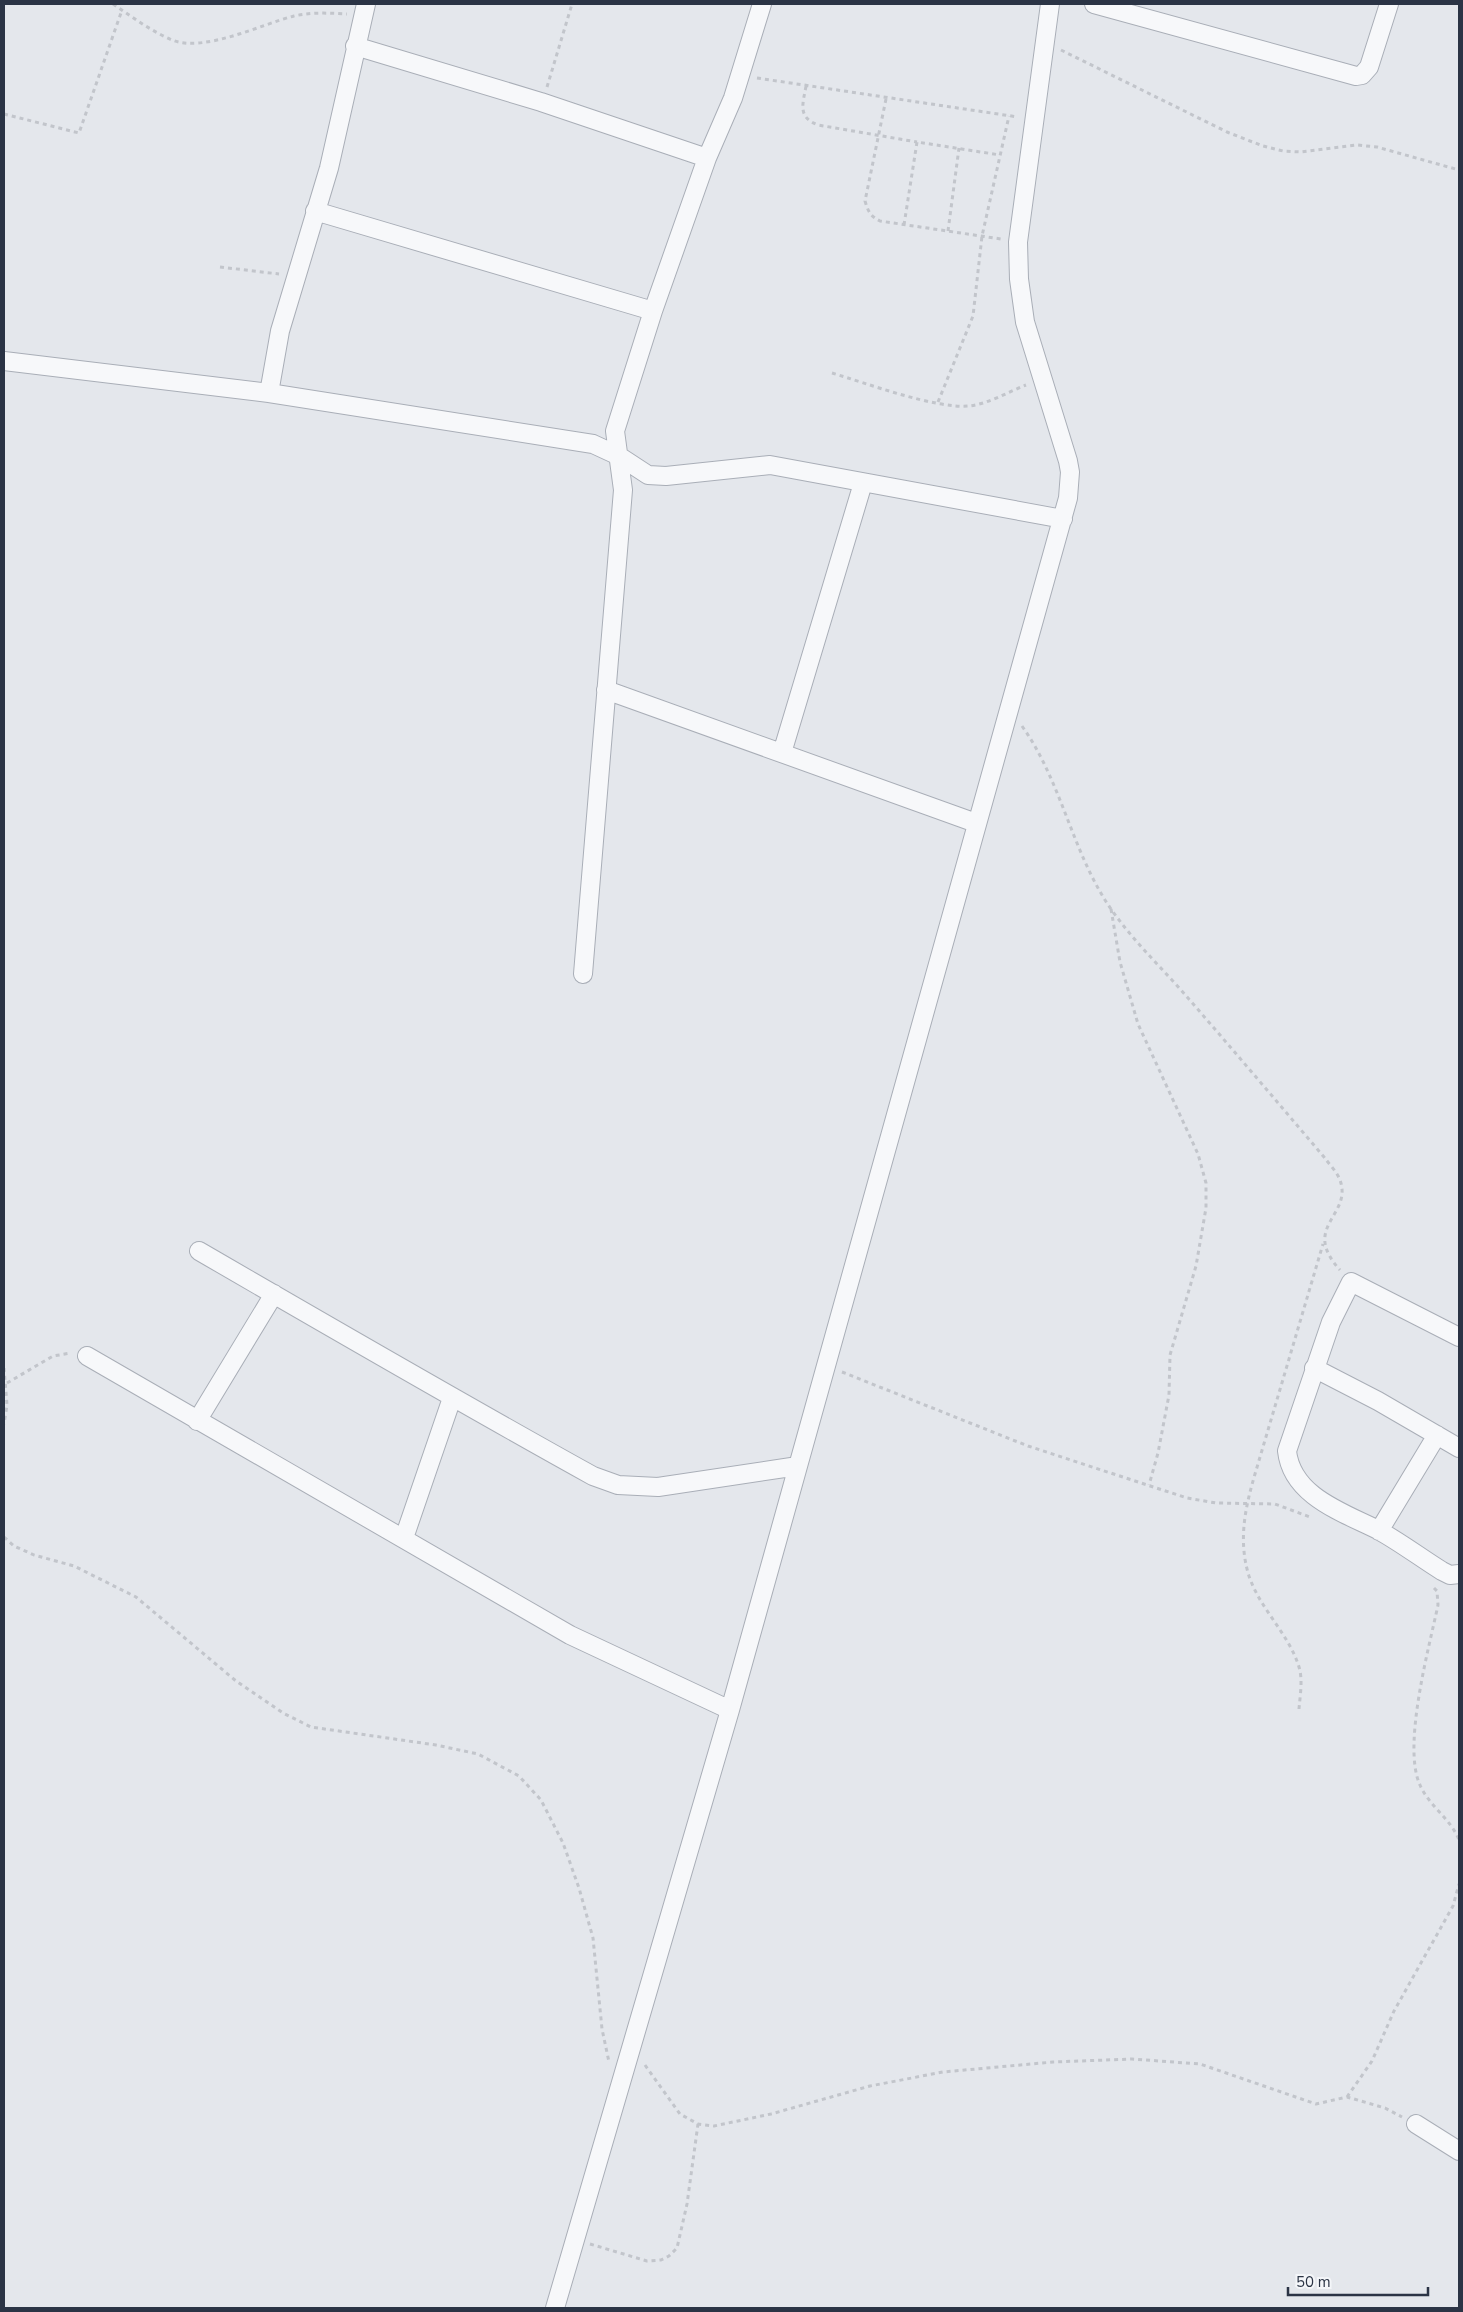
<svg xmlns="http://www.w3.org/2000/svg" width="1463" height="2312" font-family="'Nunito Sans',sans-serif">
<style>
.lines{fill:none;stroke-linecap:round;stroke-linejoin:round}
.street-casing{stroke:#a9aeb7;stroke-width:20}
.path{stroke:#c2c5cb;stroke-width:3;stroke-dasharray:4 4;stroke-linecap:butt}
.street{stroke:#f7f8fa;stroke-width:18}
</style>
<rect width="100%" height="100%" fill="#e4e7ec"/>
<g class="lines">
<g class="street-casing">
<path id="street" d="M 1094,4 L 1356,76 L 1362,75 L 1369,67 L 1389,4
M 355,46 L 541,102 L 707,158
M 315,211 L 653,311
M 4,361 L 269,393 L 593,444 L 619,456 L 648,475 L 666,476 L 770,465 L 1063,519
M 269,393 L 280,331 L 329,168 L 366,4
M 606,690 L 976,823
M 782,753 L 863,483
M 583,974 L 623,490 L 615,431 L 653,311 L 707,158 L 733,98 L 762,4
M 199,1251 C 330,1327 461,1403 593,1476 L 618,1485 L 658,1487 L 798,1466
M 1459,1337 L 1351,1282 L 1331,1322 L 1287,1451 C 1292,1496 1342,1512 1378,1530 C 1400,1542 1421,1558 1442,1571 L 1450,1575 L 1459,1574
M 87,1356 L 570,1635 L 730,1710
M 1314,1368 L 1378,1401 L 1459,1448
M 197,1421 L 274,1294
M 1379,1531 L 1437,1435
M 404,1538 L 452,1398
M 1416,2124 L 1459,2151
M 555,2308 L 730,1710 L 1068,498 L 1070,472 L 1068,461 L 1025,322 L 1019,279 L 1018,242 L 1050,4"/>
</g>
<path class="path" d="M 113,4 C 132,17 151,31 172,40 C 204,53 262,24 294,16 C 312,12 329,13 347,14
M 1061,50 L 1227,132 L 1263,146 L 1283,151 L 1301,152 L 1357,145 L 1377,147 L 1459,170
M 757,78 L 1018,117
M 806,86 C 803,104 797,117 818,125 L 917,142
M 547,87 L 572,4
M 886,99 L 865,201 C 868,211 870,216 880,221 L 1001,239
M 4,114 L 79,133 L 122,10
M 904,225 L 917,142 L 1000,155
M 948,231 L 959,148
M 220,267 L 279,274
M 832,373 C 866,383 935,409 969,406 C 988,404 1008,392 1026,385
M 938,402 L 973,316 L 982,236 L 1009,116
M 1022,726 C 1062,782 1072,853 1111,909 C 1134,942 1163,969 1188,998 C 1234,1051 1279,1104 1324,1157 C 1329,1164 1337,1172 1340,1180 C 1353,1216 1300,1226 1340,1270
M 1111,909 L 1120,962 L 1138,1024 L 1198,1154 L 1206,1183 L 1206,1208 L 1196,1266 L 1170,1355 L 1169,1395 L 1158,1453 L 1149,1485
M 4,1368 L 7,1405 L 4,1424
M 842,1372 L 1028,1446 L 1187,1498 L 1216,1503 L 1275,1504 L 1310,1517
M 7,1383 L 53,1356 L 71,1353
M 4,1537 L 14,1546 L 34,1555 L 74,1566 L 136,1597 L 236,1681 L 283,1713 L 311,1727 L 436,1745 L 478,1754 L 519,1776 L 541,1800 L 563,1843 L 579,1888 L 593,1938 L 602,2029 L 609,2062
M 1434,1588 L 1437,1591 L 1438,1605 C 1429,1648 1402,1746 1420,1785 C 1429,1806 1451,1819 1459,1840
M 1299,1709 C 1300,1696 1303,1680 1299,1667 C 1289,1634 1260,1609 1249,1576 C 1238,1541 1245,1508 1255,1474 L 1323,1244
M 645,2065 L 680,2114 L 698,2124 L 714,2126 L 771,2114 L 870,2086 L 943,2072 L 1053,2062 L 1132,2059 L 1200,2064 L 1316,2104 L 1347,2097 L 1385,2108 L 1402,2117
M 1347,2097 L 1372,2061 L 1394,2011 L 1453,1906 L 1459,1884
M 590,2244 L 647,2261 L 661,2260 L 669,2256 L 677,2248 L 687,2204 L 698,2124"/>
<use href="#street" class="street"/>
</g>
<rect width="1463" height="2312" fill="none" stroke="#2b3445" stroke-width="10"/>
<path d="M1288 2287v8h140v-8" fill="none" stroke="#2b3445" stroke-width="2.5"/>
<text x="1296" y="2287" font-size="15" fill="#2b3445" stroke="#f4f6f9" stroke-width="4" paint-order="stroke">50 m</text>
</svg>
